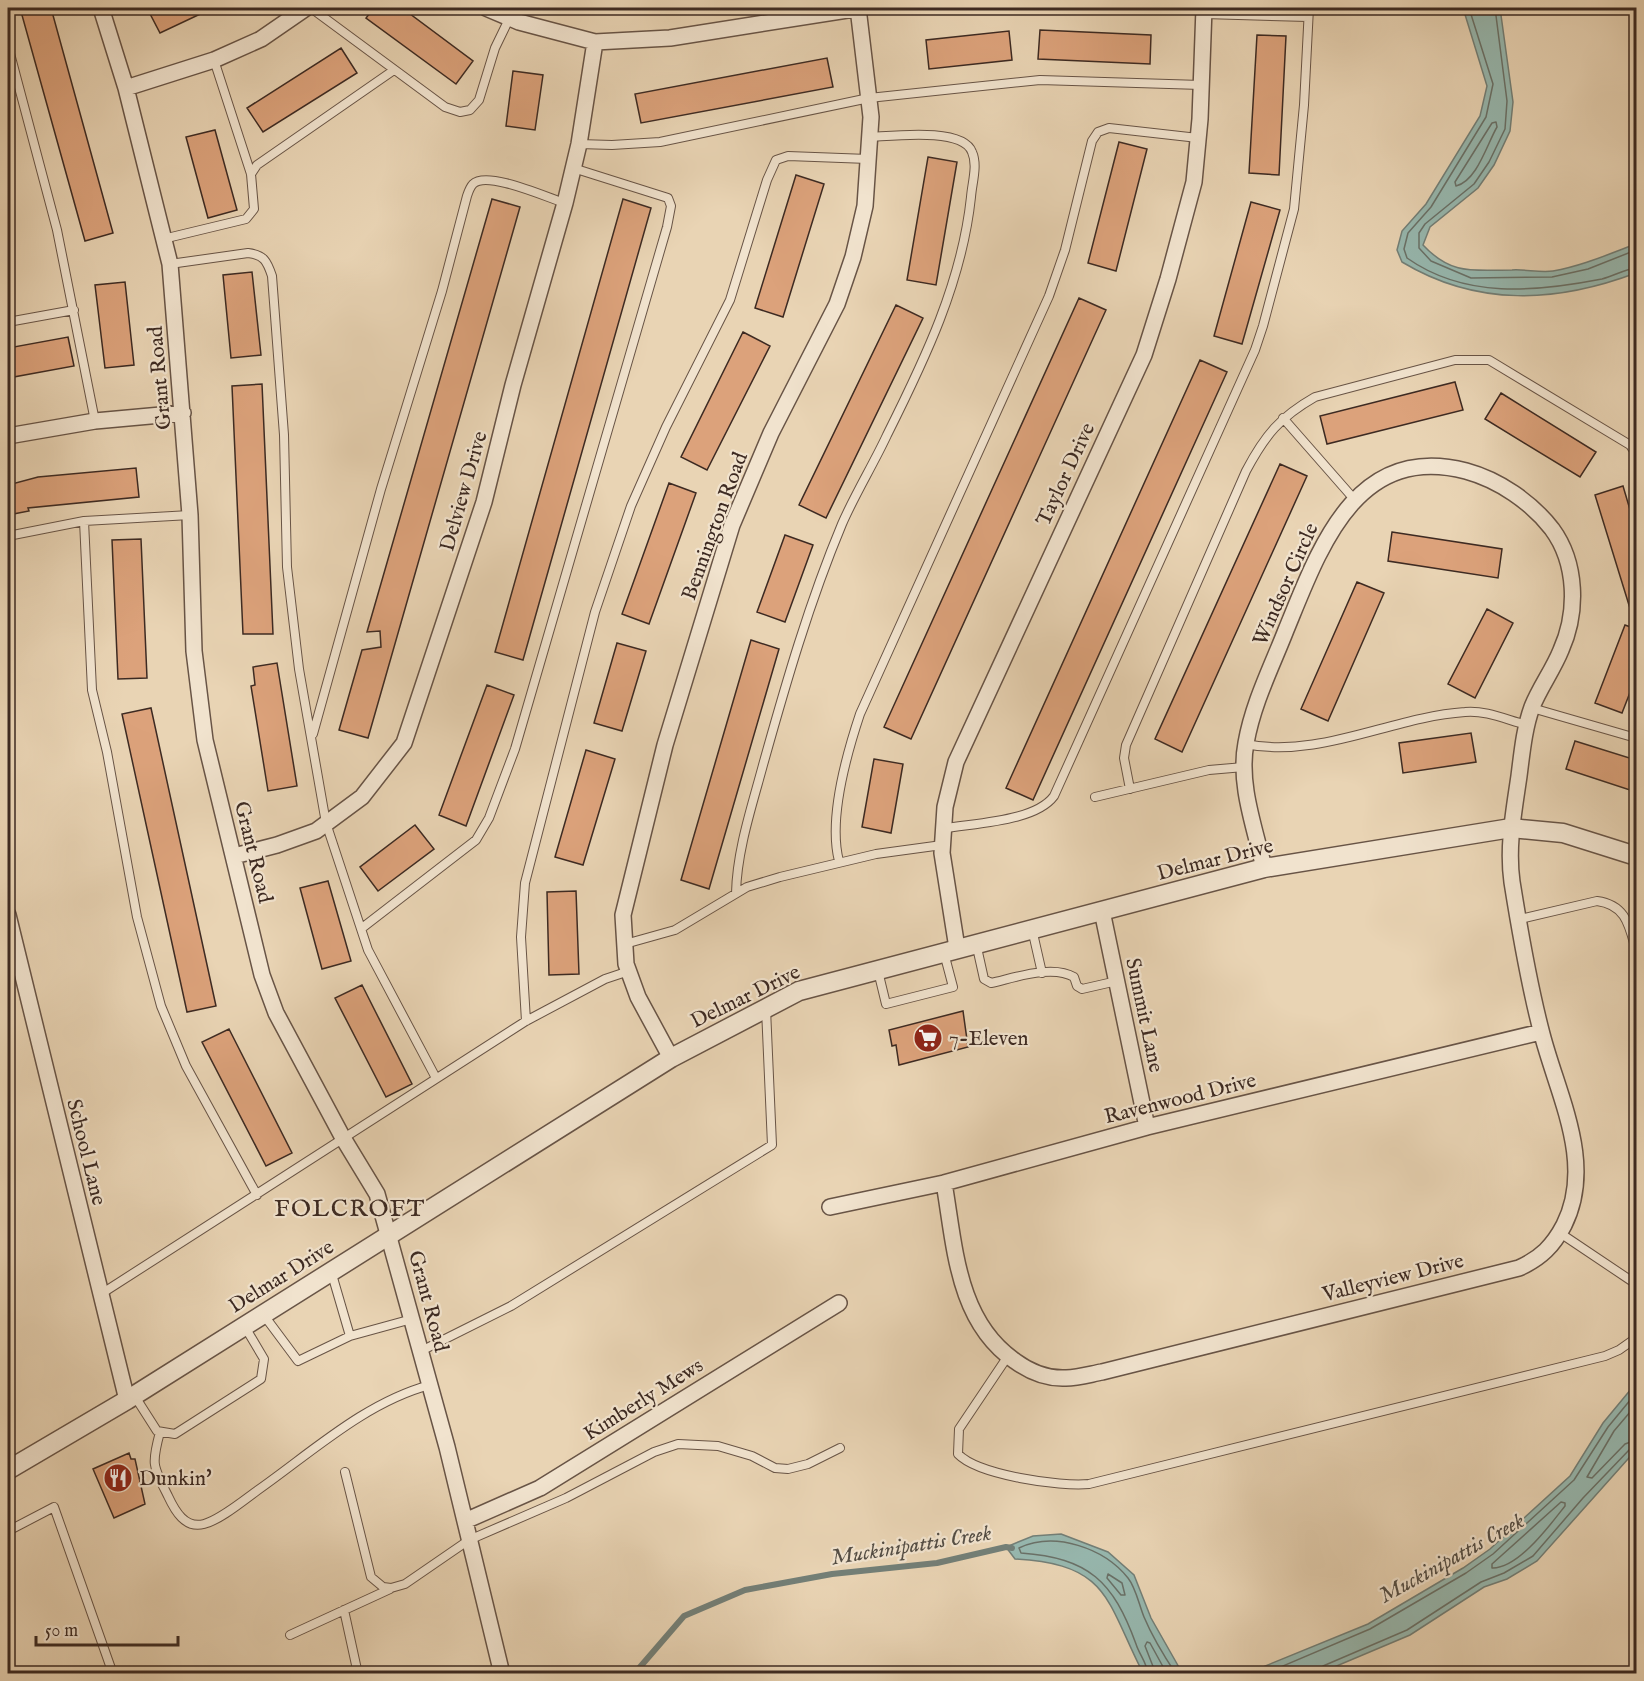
<svg xmlns="http://www.w3.org/2000/svg" width="1644" height="1681" font-family="'IM FELL English',serif">
<style>
.water{fill:#97b8af;stroke:#737f77;stroke-width:1.5}
.lines{fill:none;stroke-linecap:round;stroke-linejoin:round}
.shore{stroke:#6a7168;stroke-width:1.5}
.stream{stroke:#737f77;stroke-width:6}
.building{fill:#dca27b;stroke:#3d2a22;stroke-width:1.5}
.service-casing{stroke:#685446;stroke-width:10}
.minor-casing{stroke:#685446;stroke-width:18}
.tertiary-casing{stroke:#685446;stroke-width:21}
.service{stroke:#f1e3ce;stroke-width:8}
.minor{stroke:#f1e3ce;stroke-width:15}
.tertiary{stroke:#f1e3ce;stroke-width:18}
.labels{text-anchor:middle;stroke-width:4.5;stroke-linejoin:round;paint-order:stroke}
.street-label{font-size:21px;fill:#3d2a22;stroke:#f1e3ce}
.poi-label{font-size:21px;fill:#3d2a22;stroke:#f1e3ce;text-anchor:start}
.water-label{font-size:22px;font-style:italic;fill:#544e45;stroke:#f1e3ce}
.quarter-label{font-size:24px;letter-spacing:1.5px;fill:#3d2a22;stroke:#f1e3ce}
</style>
<rect width="100%" height="100%" fill="#e9d4b4"/>
<filter id="stains"><feTurbulence type="fractalNoise" baseFrequency=".00333" numOctaves="4"/><feColorMatrix values="0 0 0 0 .2 0 0 0 0 .09 0 0 0 0 .02 0 0 0 .5 -.17"/></filter>
<radialGradient id="worn" r=".72"><stop offset=".6" stop-color="#630" stop-opacity="0"/><stop offset="1" stop-color="#630" stop-opacity=".3"/></radialGradient>
<path class="water" d="M 1463,8 L 1500,8 L 1513,102 L 1510,131 L 1494,165 L 1478,188 L 1430,227 L 1423,245 C 1452,276 1474,270 1512,270 C 1525,269 1540,273 1553,271 C 1582,266 1609,254 1636,244 L 1636,273 C 1556,303 1477,307 1402,262 L 1397,250 L 1402,231 L 1426,204 L 1480,116 L 1487,86 Z
M 1636,1383 L 1636,1450 L 1537,1561 L 1507,1579 L 1484,1587 L 1410,1635 L 1320,1673 L 1248,1673 L 1368,1624 L 1463,1568 L 1490,1549 L 1570,1476 L 1603,1423 Z
M 1061,1534 L 1108,1552 L 1134,1575 L 1151,1618 L 1180,1669 L 1186,1673 L 1143,1673 C 1106,1601 1110,1564 1015,1559 L 1006,1547 L 1033,1536 Z"/>
<g class="lines">
<path class="shore" d="M 1469,8 L 1493,84 L 1486,117 L 1431,207 L 1408,233 L 1404,249 L 1407,258 C 1465,299 1535,292 1602,279 C 1614,276 1625,269 1636,268
M 1495,8 L 1507,101 L 1505,129 L 1489,162 L 1474,184 L 1425,224 L 1419,233 L 1419,248 L 1431,261 L 1471,278 L 1552,277 L 1588,269 L 1636,250
M 1496,122 L 1497,127 C 1487,144 1477,181 1456,186 L 1455,182 L 1492,123 Z
M 1636,1405 L 1614,1431 L 1587,1477 L 1592,1478 L 1625,1444 L 1636,1440
M 1561,1502 L 1565,1503 L 1565,1506 C 1550,1525 1518,1569 1492,1568 L 1492,1564 Z
M 1108,1574 L 1122,1583 L 1125,1595 L 1121,1595 L 1107,1578 Z
M 1148,1674 C 1147,1663 1139,1654 1136,1644 C 1113,1581 1089,1558 1021,1553 L 1019,1548 C 1055,1531 1104,1548 1128,1578 C 1136,1588 1139,1605 1144,1617 C 1152,1636 1164,1656 1176,1674
M 1156,1674 L 1145,1646 L 1147,1642 L 1150,1643 L 1167,1674
M 1264,1674 L 1370,1629 L 1466,1573 L 1493,1554 L 1574,1480 L 1608,1427 L 1636,1393
M 1320,1674 L 1323,1666 L 1407,1630 L 1481,1582 L 1504,1573 L 1533,1556 L 1583,1498 L 1630,1449 L 1636,1448"/>
<path class="stream" d="M 634,1674 L 684,1616 L 745,1590 L 832,1574 L 937,1563 L 1006,1547 L 1012,1548"/>
</g>
<path class="building" d="M 20,8 L 51,8 L 113,233 L 85,241 Z
M 147,8 L 213,8 L 160,33 Z
M 374,8 L 402,8 L 473,61 L 456,84 L 366,18 Z
M 1040,30 L 1151,35 L 1150,64 L 1038,59 Z
M 1009,31 L 1012,60 L 929,69 L 926,40 Z
M 1257,35 L 1286,36 L 1279,175 L 1249,173 Z
M 341,48 L 357,73 L 263,132 L 247,108 Z
M 827,58 L 833,87 L 641,123 L 635,94 Z
M 513,71 L 543,75 L 535,130 L 506,126 Z
M 215,130 L 237,210 L 208,218 L 186,137 Z
M 1119,142 L 1147,149 L 1116,271 L 1088,263 Z
M 928,157 L 957,162 L 936,285 L 907,280 Z
M 796,175 L 824,184 L 783,317 L 755,308 Z
M 492,199 L 520,207 L 368,738 L 339,730 L 362,650 L 381,647 L 380,631 L 367,632 Z
M 623,199 L 651,208 L 523,660 L 495,652 Z
M 1251,202 L 1280,210 L 1242,344 L 1214,336 Z
M 252,272 L 261,355 L 231,358 L 223,275 Z
M 125,282 L 134,365 L 105,368 L 95,285 Z
M 1079,298 L 1106,310 L 911,739 L 884,727 Z
M 896,305 L 923,318 L 826,518 L 799,505 Z
M 743,332 L 770,346 L 707,470 L 681,457 Z
M 68,337 L 74,366 L 8,378 L 8,348 Z
M 1200,360 L 1227,372 L 1033,800 L 1006,788 Z
M 1455,382 L 1463,410 L 1327,444 L 1320,416 Z
M 262,384 L 273,634 L 243,634 L 232,386 Z
M 1501,393 L 1596,452 L 1580,477 L 1485,419 Z
M 1280,464 L 1307,476 L 1182,752 L 1155,739 Z
M 136,468 L 139,497 L 28,508 L 29,511 L 8,515 L 8,485 L 38,477 Z
M 669,483 L 696,493 L 649,624 L 622,614 Z
M 1623,486 L 1636,530 L 1636,617 L 1633,618 L 1595,495 Z
M 1392,532 L 1502,549 L 1498,578 L 1388,561 Z
M 785,535 L 813,545 L 785,622 L 757,612 Z
M 141,539 L 147,678 L 118,679 L 112,540 Z
M 1357,582 L 1384,593 L 1328,721 L 1301,709 Z
M 1487,609 L 1513,623 L 1475,698 L 1448,684 Z
M 1625,625 L 1636,629 L 1636,677 L 1622,713 L 1595,703 Z
M 751,640 L 779,649 L 709,889 L 681,880 Z
M 617,643 L 646,651 L 622,731 L 594,723 Z
M 277,663 L 297,786 L 268,791 L 251,686 L 255,685 L 253,667 Z
M 487,685 L 514,695 L 466,826 L 439,815 Z
M 151,708 L 216,1006 L 187,1012 L 122,714 Z
M 1471,733 L 1476,762 L 1403,773 L 1399,743 Z
M 1575,741 L 1636,760 L 1636,792 L 1566,769 Z
M 586,750 L 615,759 L 583,865 L 555,857 Z
M 874,759 L 903,764 L 891,833 L 862,827 Z
M 415,825 L 434,849 L 378,891 L 360,867 Z
M 328,881 L 351,961 L 322,969 L 300,888 Z
M 576,891 L 579,974 L 549,975 L 547,892 Z
M 362,985 L 412,1084 L 386,1097 L 335,998 Z
M 963,1011 L 968,1047 L 899,1065 L 896,1045 L 892,1046 L 889,1030 Z
M 229,1029 L 292,1153 L 266,1166 L 202,1042 Z
M 129,1453 L 131,1459 L 135,1459 L 145,1504 L 114,1518 L 93,1469 Z"/>
<g class="lines">
<g class="service-casing">
<path id="service" d="M 311,8 L 445,107 L 460,112 L 470,110 L 479,100 L 495,48 L 510,17
M 1204,14 L 1308,17
M 8,46 L 57,230 L 95,421
M 579,144 L 612,145 L 660,142 L 869,98 L 1040,80 L 1201,85
M 251,174 L 257,165 L 394,70
M 163,239 L 246,219 L 254,209 L 251,174 L 214,60
M 170,264 L 248,253 C 264,255 267,261 272,276 L 284,435 L 287,567 L 299,669 L 326,823 L 368,950 L 436,1078
M 8,322 L 74,310
M 1283,418 L 1354,499
M 84,521 L 92,690 L 107,752 L 137,917 L 161,1006 L 186,1066 L 257,1195
M 8,536 L 84,521 L 190,515
M 1532,708 L 1636,738
M 313,734 L 381,489 L 442,291 L 467,196 C 468,193 471,186 473,184 C 487,170 548,198 565,203
M 1245,744 C 1321,759 1391,717 1465,712 C 1486,710 1507,720 1527,725
M 1130,789 L 1124,758 L 1126,745 L 1246,471 C 1265,435 1280,417 1315,397 L 1455,360 L 1489,360 L 1630,445 L 1636,454
M 1095,797 L 1209,770 L 1244,767
M 942,829 C 973,823 1035,822 1054,796 L 1255,350 L 1263,326 L 1294,209 L 1304,105 L 1309,8
M 839,861 C 828,819 846,756 860,714 L 1049,296 L 1065,250 L 1092,141 L 1098,132 L 1109,128 L 1198,138
M 736,893 C 737,850 752,806 763,765 C 786,683 809,603 842,524 C 855,494 873,465 887,435 C 925,359 962,282 971,197 C 972,183 978,165 972,152 C 963,127 892,136 870,137
M 1520,919 L 1597,901 C 1626,905 1629,925 1636,950
M 362,928 L 476,840 L 489,818 L 515,749 L 667,227 L 671,206 L 668,198 L 573,168
M 1032,929 L 1042,973
M 976,943 L 984,979 L 991,983 C 1014,978 1052,964 1074,977 L 1077,986 L 1082,989 L 1117,981
M 625,944 L 675,930 L 747,887 L 780,877 L 876,854 L 942,845
M 878,971 L 886,1004 L 953,987 L 944,953
M 526,1021 L 521,937 L 525,883 L 595,612 L 631,506 L 666,427 L 730,300 L 767,180 L 776,160 L 788,156 L 868,159
M 1560,1233 L 1636,1284
M 331,1271 L 350,1336
M 101,1294 L 526,1021 L 605,979 L 629,971
M 263,1314 L 298,1361 L 350,1336 L 412,1319
M 421,1351 L 511,1306 L 772,1145 L 766,1009
M 1008,1356 L 959,1429 L 958,1454 C 978,1475 1060,1487 1089,1484 L 1605,1356 L 1619,1350 L 1636,1338
M 134,1395 L 157,1431 L 175,1434 L 261,1379 L 264,1359 L 245,1327
M 160,1432 C 151,1465 153,1466 168,1496 C 175,1511 185,1529 204,1524 C 220,1520 244,1500 258,1490 C 312,1452 366,1402 430,1385
M 345,1472 L 371,1577 L 383,1587 L 391,1588 L 405,1584 L 469,1540 L 566,1498 L 654,1452 L 678,1444 L 718,1446 L 752,1456 L 775,1468 L 788,1469 L 808,1464 L 840,1448
M 8,1531 L 54,1507 L 113,1674
M 344,1610 L 358,1674
M 290,1635 L 390,1589"/>
</g>
<g class="minor-casing">
<path id="minor" d="M 101,8 L 126,88 L 170,264 L 190,515 L 194,651 L 205,740 L 262,975 L 276,1013 L 343,1138 L 377,1194 L 447,1447 L 502,1674
M 486,8 L 519,22 L 595,42 L 670,38 L 860,8
M 126,88 L 214,60 L 261,39 L 306,8
M 8,436 L 95,421 L 183,413
M 234,856 L 277,845 L 316,831 L 362,797 L 404,743 L 484,502 L 513,385 L 565,203 L 579,144 L 595,42
M 1102,911 L 1147,1127
M 8,915 L 127,1400
M 957,948 L 942,853 L 945,807 L 956,762 L 1144,355 L 1168,279 L 1194,182 L 1200,119 L 1204,8
M 671,1058 L 638,997 L 626,964 L 623,915 L 665,745 L 732,525 L 771,433 L 837,304 L 853,257 L 865,206 L 871,117 L 858,8
M 944,1183 C 955,1247 957,1321 1015,1361 C 1030,1372 1047,1379 1066,1378 C 1078,1378 1091,1374 1102,1372 L 1519,1268 C 1541,1258 1553,1246 1564,1225 C 1595,1163 1558,1096 1542,1034 C 1529,985 1520,932 1512,882 C 1507,846 1514,811 1519,776 C 1522,753 1524,729 1532,707 C 1540,687 1553,670 1561,650 C 1578,612 1577,563 1552,529 C 1531,502 1499,480 1466,471 C 1355,442 1319,550 1286,630 C 1272,666 1253,703 1246,743 C 1238,784 1255,828 1264,868
M 830,1207 L 944,1183 L 1147,1127 L 1541,1032
M 465,1521 L 540,1488 L 839,1303"/>
</g>
<g class="tertiary-casing">
<path id="tertiary" d="M 8,1470 L 127,1400 L 671,1058 L 799,991 L 1264,868 L 1511,828 L 1563,833 L 1636,856"/>
</g>
<use href="#service" class="service"/>
<use href="#minor" class="minor"/>
<use href="#tertiary" class="tertiary"/>
</g>
<defs>
<g id="supermarket-disc" transform="scale(1.5)"><circle r="9.5" fill="#8f2418" stroke="#f1e3ce"/><path d="M-6-5.5h2.5l.6 2H6L4.5 2H-2.5L-4.4-4H-6ZM-1.5 3.2a1.3 1.3 0 1 0 .1 0ZM3 3.2a1.3 1.3 0 1 0 .1 0Z" fill="#fff"/></g>
<g id="restaurant-disc" transform="scale(1.5)"><circle r="9.5" fill="#8f2418" stroke="#f1e3ce"/><path d="M-5-6h1v4h1v-4h1v4h1v-4h1v5L-1.5 .5V6h-2V.5L-5-1ZM5-6V6H3V1.5H1.5Q1.5-4 5-6Z" fill="#fff"/></g>
</defs>
<g fill-rule="evenodd">
<use href="#supermarket-disc" x="928" y="1038"/>
<use href="#restaurant-disc" x="118" y="1478"/>
</g>
<g class="labels">
<g class="street-label">
<text transform="translate(159 378) rotate(-95)" y="7">Grant Road</text>
<text transform="translate(1065 474) rotate(-65)" y="7">Taylor Drive</text>
<text transform="translate(463 491) rotate(-74)" y="7">Delview Drive</text>
<text transform="translate(714 526) rotate(-70)" y="7">Bennington Road</text>
<text transform="translate(1285 584) rotate(-66)" y="7">Windsor Circle</text>
<text transform="translate(254 852) rotate(76)" y="7">Grant Road</text>
<text transform="translate(1215 859) rotate(-14)" y="7">Delmar Drive</text>
<text transform="translate(745 996) rotate(-26)" y="7">Delmar Drive</text>
<text transform="translate(1145 1015) rotate(78)" y="7">Summit Lane</text>
<text transform="translate(1180 1098) rotate(-14)" y="7">Ravenwood Drive</text>
<text transform="translate(87 1152) rotate(76)" y="7">School Lane</text>
<text transform="translate(281 1276) rotate(-32)" y="7">Delmar Drive</text>
<text transform="translate(1393 1277) rotate(-14)" y="7">Valleyview Drive</text>
<text transform="translate(429 1301) rotate(75)" y="7">Grant Road</text>
<text transform="translate(643 1399) rotate(-32)" y="7">Kimberly Mews</text>
</g>
<g class="poi-label">
<text x="949" y="1045">7-Eleven</text>
<text x="139" y="1485">Dunkin'</text>
</g>
<g class="water-label">
<text transform="translate(911 1544) rotate(-9)" y="8">Muckinipattis Creek</text>
<text transform="translate(1451 1557) rotate(-29)" y="8">Muckinipattis Creek</text>
</g>
<g class="quarter-label">
<text x="350" y="1216">FOLCROFT</text>
</g>
</g>
<rect width="1644" height="1681" fill="none" stroke="#e9d4b4" stroke-width="30"/>
<rect x="9" y="9" width="1626" height="1663" fill="none" stroke="#3d2a22" stroke-width="3"/>
<rect x="15" y="15" width="1614" height="1651" fill="none" stroke="#3d2a22" stroke-width="1.5"/>
<path d="M36 1636v9h142v-9" fill="none" stroke="#3d2a22" stroke-width="3"/>
<text x="45" y="1636" font-size="18" fill="#3d2a22" stroke="#f1e3ce" stroke-width="4.5" paint-order="stroke">50 m</text>
<rect width="100%" height="100%" filter="url(#stains)"/>
<rect width="100%" height="100%" fill="url(#worn)"/>
</svg>
